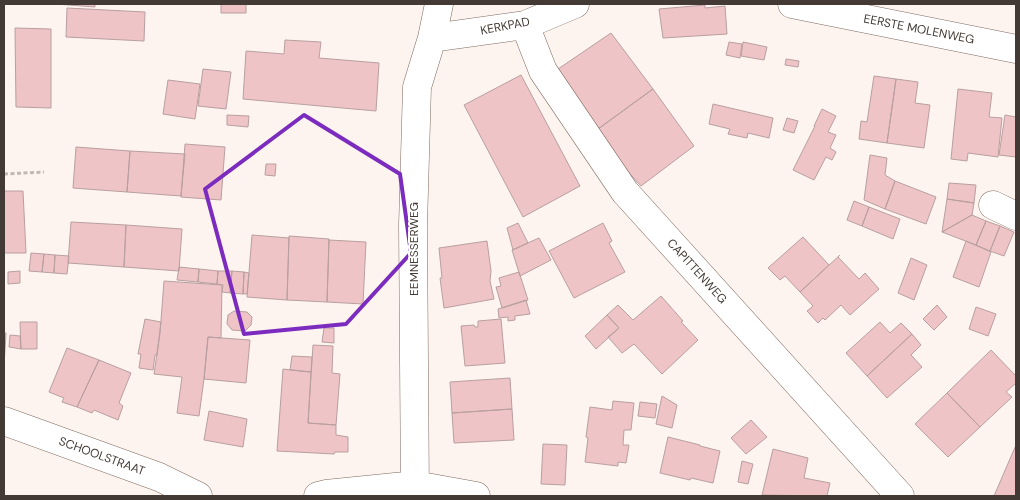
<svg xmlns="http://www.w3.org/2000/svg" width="1020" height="500" font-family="'DM Sans',sans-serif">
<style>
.building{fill:#eec4c6;stroke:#b99fa0}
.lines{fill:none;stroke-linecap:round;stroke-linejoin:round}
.minor-casing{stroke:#7f6a60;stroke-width:29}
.path{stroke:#c1b8b3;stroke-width:3;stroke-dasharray:4 2.5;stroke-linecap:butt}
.minor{stroke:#fff;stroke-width:28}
.marked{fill:none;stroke:#7b2cbf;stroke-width:4;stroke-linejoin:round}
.labels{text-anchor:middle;stroke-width:4;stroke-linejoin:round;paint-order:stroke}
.street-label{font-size:12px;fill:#433a35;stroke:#fff}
</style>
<rect width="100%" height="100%" fill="#fdf4ef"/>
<path class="building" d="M 56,4 L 95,4 L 95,7 Z
M 221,4 L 246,4 L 246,13 L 221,13 Z
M 705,5 L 705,8 L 725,6 L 727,34 L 663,38 L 659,9 Z
M 67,8 L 145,12 L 144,41 L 66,37 Z
M 15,28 L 51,29 L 51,108 L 16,107 Z
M 611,33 L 653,89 L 598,129 L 558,69 Z
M 285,40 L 321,42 L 319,58 L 379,63 L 376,111 L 243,99 L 246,51 L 284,54 Z
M 729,42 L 742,44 L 740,58 L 726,55 Z
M 743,42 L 767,47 L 764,60 L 741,56 Z
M 786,59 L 799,61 L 798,67 L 785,65 Z
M 203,69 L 231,72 L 226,109 L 198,106 Z
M 521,75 L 580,186 L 523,217 L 464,105 Z
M 874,76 L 896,79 L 887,143 L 859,139 L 861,121 L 867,122 Z
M 896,79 L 918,82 L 915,103 L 930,105 L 924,148 L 887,143 Z
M 168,80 L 200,84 L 195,119 L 163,114 Z
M 653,89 L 694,146 L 641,186 L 619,162 L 598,129 Z
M 958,89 L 992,93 L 989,117 L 1002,118 L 998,157 L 968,153 L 967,161 L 951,159 Z
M 713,104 L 773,118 L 769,138 L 748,133 L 747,138 L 728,134 L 730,129 L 709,124 Z
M 822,109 L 836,116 L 828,132 L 836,135 L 830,148 L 836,152 L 832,160 L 826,157 L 814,180 L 793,170 L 815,126 L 814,126 Z
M 227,115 L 249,116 L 248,127 L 227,125 Z
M 1005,115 L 1016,117 L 1016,157 L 999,155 Z
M 787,118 L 798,121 L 794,133 L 783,130 Z
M 185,144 L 225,147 L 221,200 L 181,197 Z
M 76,147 L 130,151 L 127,192 L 73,188 Z
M 130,151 L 185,154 L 181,196 L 127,192 Z
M 870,155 L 887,158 L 885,175 L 895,181 L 885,209 L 864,200 Z
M 266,164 L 276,164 L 275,176 L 265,175 Z
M 895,181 L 936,197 L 926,224 L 885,209 Z
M 949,183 L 976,185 L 974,203 L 947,199 Z
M 4,191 L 23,191 L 26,253 L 4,253 Z
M 947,199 L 974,203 L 972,215 L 942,232 Z
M 854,201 L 869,207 L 862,226 L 847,220 Z
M 869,207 L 900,219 L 893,239 L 862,226 Z
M 972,215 L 986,221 L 976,245 L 942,232 Z
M 986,221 L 1000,226 L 990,251 L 976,245 Z
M 71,222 L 126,225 L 124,267 L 68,263 Z
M 518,223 L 528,243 L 513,250 L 507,228 Z
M 603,223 L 612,241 L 609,243 L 625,272 L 574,298 L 549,251 Z
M 126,225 L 182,229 L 179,271 L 124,267 Z
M 1000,226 L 1014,232 L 1004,256 L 990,251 Z
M 252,235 L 289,238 L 287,300 L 247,297 Z
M 289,236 L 329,239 L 327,302 L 287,300 Z
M 803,237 L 829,265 L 800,292 L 785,276 L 780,280 L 768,268 Z
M 539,238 L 551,260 L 520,276 L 512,250 Z
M 329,240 L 366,242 L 363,304 L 327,302 Z
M 487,241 L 491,271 L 490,281 L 494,299 L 444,308 L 440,278 L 442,278 L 439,248 Z
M 966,241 L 991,252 L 979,287 L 953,277 Z
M 31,253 L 44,254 L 42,272 L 29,271 Z
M 44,254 L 55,255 L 54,273 L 42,272 Z
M 55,255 L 69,256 L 67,274 L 54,273 Z
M 840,255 L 838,257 L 859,279 L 865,273 L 879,289 L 850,315 L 841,305 L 825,320 L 823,318 L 818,323 L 807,311 L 813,306 L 800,292 Z
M 911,258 L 927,265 L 914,300 L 898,293 Z
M 179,267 L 199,269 L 198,282 L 177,280 Z
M 199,269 L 218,271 L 217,284 L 198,282 Z
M 20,271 L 20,283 L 8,284 L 8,272 Z
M 218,271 L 232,271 L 230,293 L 222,292 L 223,285 L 217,284 Z
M 232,271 L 244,272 L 243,294 L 230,293 Z
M 244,272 L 249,273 L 247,294 L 243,294 Z
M 519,272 L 528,300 L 502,308 L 496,287 L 501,286 L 499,278 Z
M 164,281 L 222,285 L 221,338 L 208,337 L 204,379 L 199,416 L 177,413 L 182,377 L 154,374 L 160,333 Z
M 661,296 L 683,321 L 681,322 L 698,340 L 662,374 L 634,344 L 622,353 L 608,337 L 619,328 L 607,315 L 618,305 L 633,320 Z
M 526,300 L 530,314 L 515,316 L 515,320 L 508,321 L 508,317 L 499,318 L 498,309 Z
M 937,305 L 947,317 L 934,330 L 923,319 Z
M 976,307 L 996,314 L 988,336 L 969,329 Z
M 234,311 L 247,312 L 252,317 L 251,325 L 245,331 L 232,330 L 227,324 L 228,315 Z
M 607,315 L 619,328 L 596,349 L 585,336 Z
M 145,319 L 161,322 L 157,355 L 155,355 L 153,370 L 139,368 L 141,354 L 138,354 Z
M 501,319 L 505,363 L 465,366 L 461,326 L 474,325 L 475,327 L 478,327 L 478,321 Z
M 20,322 L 37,322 L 37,349 L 21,349 Z
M 880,322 L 890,333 L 901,323 L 912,334 L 867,376 L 846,353 Z
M 324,328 L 334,328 L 334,343 L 322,342 Z
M 4,333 L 6,333 L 4,366 Z
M 912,334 L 921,345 L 911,355 L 922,367 L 887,398 L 867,376 Z
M 10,335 L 20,336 L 21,349 L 9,347 Z
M 208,337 L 250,340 L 246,383 L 204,379 Z
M 313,345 L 333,346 L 332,373 L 340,374 L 336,425 L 308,423 Z
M 67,348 L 99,360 L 77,407 L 62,402 L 64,398 L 49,392 Z
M 991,350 L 1016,376 L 1016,383 L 1006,392 L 1012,397 L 980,427 L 947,393 Z
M 292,356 L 312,357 L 311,372 L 290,370 Z
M 99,360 L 131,373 L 119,403 L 123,406 L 118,420 L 94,410 L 92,413 L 77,407 Z
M 283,369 L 311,372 L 308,423 L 336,425 L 336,435 L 348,437 L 348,452 L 335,452 L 334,454 L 277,451 Z
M 510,378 L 512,409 L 452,413 L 450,382 Z
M 947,393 L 980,427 L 948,457 L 915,424 Z
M 662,396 L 677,405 L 672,428 L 656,424 Z
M 613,401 L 634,403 L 631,430 L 624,430 L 623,445 L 629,445 L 626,463 L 618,462 L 618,466 L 585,462 L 588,438 L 586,437 L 590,407 L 612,410 Z
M 640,402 L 657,404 L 655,418 L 638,416 Z
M 512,409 L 514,440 L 454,443 L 452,413 Z
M 209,411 L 247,419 L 243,447 L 204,440 Z
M 751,420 L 767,437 L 746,454 L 731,438 Z
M 668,437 L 700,445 L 700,446 L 720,451 L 713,483 L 691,478 L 690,480 L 660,473 Z
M 543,444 L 567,445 L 565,485 L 541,484 Z
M 1016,445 L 1016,496 L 994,496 Z
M 773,449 L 808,458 L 804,478 L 830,483 L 827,496 L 762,495 Z
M 742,461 L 753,464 L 748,484 L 738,482 Z"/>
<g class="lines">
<g class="minor-casing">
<path id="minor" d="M 792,4 L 1016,49
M 525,25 L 543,71 L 625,192 L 900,496
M 432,38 L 525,25 L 575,4
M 993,205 L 1016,216
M 4,421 L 159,477 L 198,496
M 318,496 L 326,494 L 415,485 L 476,496
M 415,496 L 413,225 L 417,87 L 432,38 L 439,4"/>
</g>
<path class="path" d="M 4,174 L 44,172"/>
<use href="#minor" class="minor"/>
</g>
<path class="marked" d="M 304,115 L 400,174 L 411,253 L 346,324 L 244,334 L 205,189 Z"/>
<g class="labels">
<g class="street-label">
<text transform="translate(505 26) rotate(-11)" y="4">KERKPAD</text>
<text transform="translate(919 29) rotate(11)" y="4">EERSTE MOLENWEG</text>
<text transform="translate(414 249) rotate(-90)" y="4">EEMNESSERWEG</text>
<text transform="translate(697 271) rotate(48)" y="4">CAPITTENWEG</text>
<text transform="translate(102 456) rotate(20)" y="4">SCHOOLSTRAAT</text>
</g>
</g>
<rect width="1020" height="500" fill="none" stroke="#433a35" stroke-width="10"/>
</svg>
